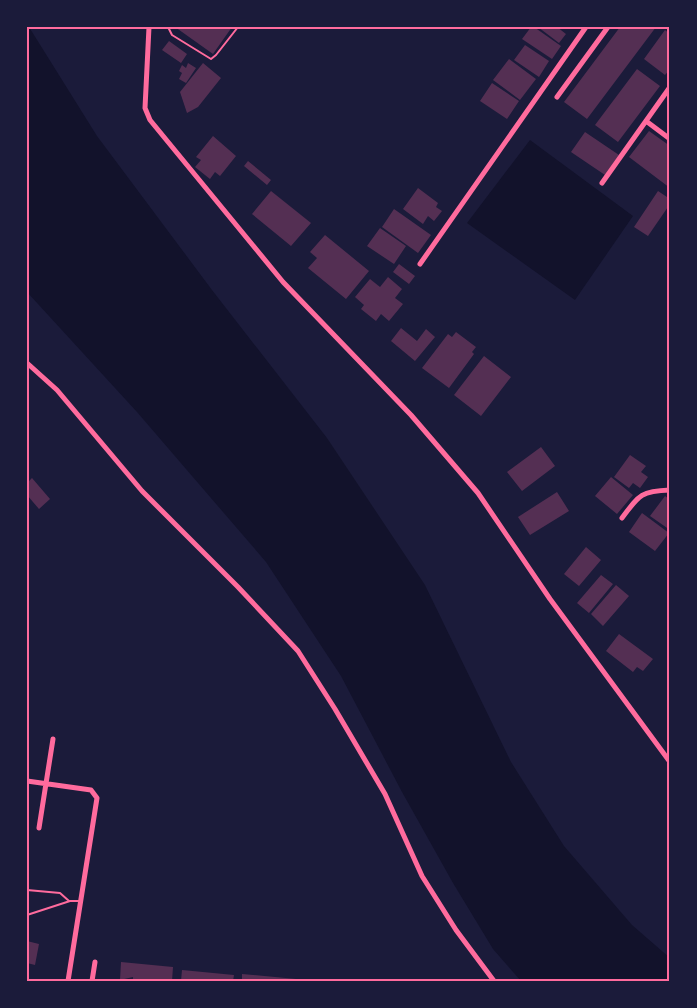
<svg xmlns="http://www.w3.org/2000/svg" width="697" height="1008" font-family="Arial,sans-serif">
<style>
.water{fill:#12122b}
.building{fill:#542f53}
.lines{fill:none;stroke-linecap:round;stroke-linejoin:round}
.service{stroke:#ff6b9d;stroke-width:2}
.minor{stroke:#ff6b9d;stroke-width:5}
.neatline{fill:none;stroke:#ff6b9d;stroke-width:2}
</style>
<rect width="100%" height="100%" fill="#1b1b3a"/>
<path class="water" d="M 27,27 L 29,27 L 97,136 L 212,290 L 327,438 L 425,585 L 511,762 L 564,846 L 632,925 L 670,958 L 670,981 L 521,981 L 493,949 L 453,883 L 402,792 L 341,676 L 266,562 L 137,412 L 27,292 Z
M 530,140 L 633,216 L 575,300 L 467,223 Z"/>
<path class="building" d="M 175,27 L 232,27 L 213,54 Z
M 531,27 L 534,27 L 561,46 L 552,59 L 522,39 Z
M 538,27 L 557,27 L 566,34 L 559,43 Z
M 620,27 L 656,27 L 587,119 L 564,102 Z
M 665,30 L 670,34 L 670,69 L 665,75 L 644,59 Z
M 169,41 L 187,54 L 181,63 L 162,50 Z
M 525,45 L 549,61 L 539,77 L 514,60 Z
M 509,59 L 536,79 L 520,100 L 493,80 Z
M 188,63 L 196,68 L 186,83 L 179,79 L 182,73 L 179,71 L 182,65 L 186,68 Z
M 203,63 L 221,78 L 198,107 L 187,113 L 180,92 Z
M 637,69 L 660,86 L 618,142 L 595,125 Z
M 492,83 L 519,101 L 507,119 L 480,101 Z
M 649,131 L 670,146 L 670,188 L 629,157 Z
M 585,132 L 619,155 L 605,175 L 571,152 Z
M 213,136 L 236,156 L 220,176 L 215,172 L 210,179 L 195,167 L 201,160 L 196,157 Z
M 248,161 L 271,180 L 267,185 L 244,166 Z
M 418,188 L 438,203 L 436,207 L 442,211 L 434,221 L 428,216 L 423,224 L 403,209 Z
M 271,191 L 311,223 L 291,246 L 252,214 Z
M 658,191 L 670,199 L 670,204 L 648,236 L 634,227 Z
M 394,209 L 431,235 L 418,253 L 382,227 Z
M 380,228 L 406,246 L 394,264 L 367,246 Z
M 325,235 L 369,271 L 346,299 L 308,268 L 317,258 L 310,252 Z
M 399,264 L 415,276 L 409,284 L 393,272 Z
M 388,277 L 402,289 L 395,298 L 403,304 L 389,321 L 381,314 L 376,321 L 361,309 L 364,305 L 355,297 L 370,279 L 380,287 Z
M 401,328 L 417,341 L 426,329 L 435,337 L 415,361 L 391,341 Z
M 456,332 L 476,347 L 472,352 L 474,354 L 449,388 L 422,368 L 448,334 L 452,337 Z
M 484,356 L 511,377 L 481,416 L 454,395 Z
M 541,447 L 555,466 L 522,491 L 507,472 Z
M 630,455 L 646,466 L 641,472 L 648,477 L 640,488 L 633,483 L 629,488 L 614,477 Z
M 611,477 L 633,495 L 617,514 L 595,496 Z
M 32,478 L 50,499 L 39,509 L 27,495 L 27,483 Z
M 557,492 L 569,511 L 530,535 L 518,517 Z
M 665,496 L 670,500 L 670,530 L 650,516 Z
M 642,513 L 669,533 L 655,551 L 629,532 Z
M 586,547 L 601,560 L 579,586 L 564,574 Z
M 601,575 L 613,584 L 589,613 L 577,603 Z
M 616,585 L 629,596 L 603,626 L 591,614 Z
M 619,634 L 653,659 L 643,671 L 637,667 L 633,672 L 606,651 Z
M 27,941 L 39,944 L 35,965 L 27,963 Z
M 121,962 L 173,967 L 172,981 L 162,981 L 159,979 L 158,981 L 133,981 L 133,977 L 120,980 Z
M 182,970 L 234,975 L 233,981 L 181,981 Z
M 242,974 L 296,979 L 296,981 L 242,981 Z"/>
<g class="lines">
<path class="service" d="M 168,27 L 172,35 L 211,59 L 216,55 L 238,27
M 27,890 L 60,893 L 69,901
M 27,915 L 70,901 L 80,901"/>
<path class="minor" d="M 149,27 L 145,108 L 150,120 L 283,282 L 411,415 L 478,493 L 550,599 L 670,762
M 557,97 L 608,27
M 646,121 L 670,139
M 602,183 L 670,87
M 420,264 L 586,27
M 27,363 L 57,390 L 142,491 L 238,587 L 298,651 L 335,709 L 385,794 L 422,876 L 456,930 L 494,981
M 622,518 C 639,495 641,491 670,490
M 27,781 L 91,790 L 97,798 L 68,981
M 39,828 L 53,739
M 92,981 L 95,962"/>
</g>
<rect width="697" height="1008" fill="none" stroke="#1b1b3a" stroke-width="57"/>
<rect x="28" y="28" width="640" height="952" class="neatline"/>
</svg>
